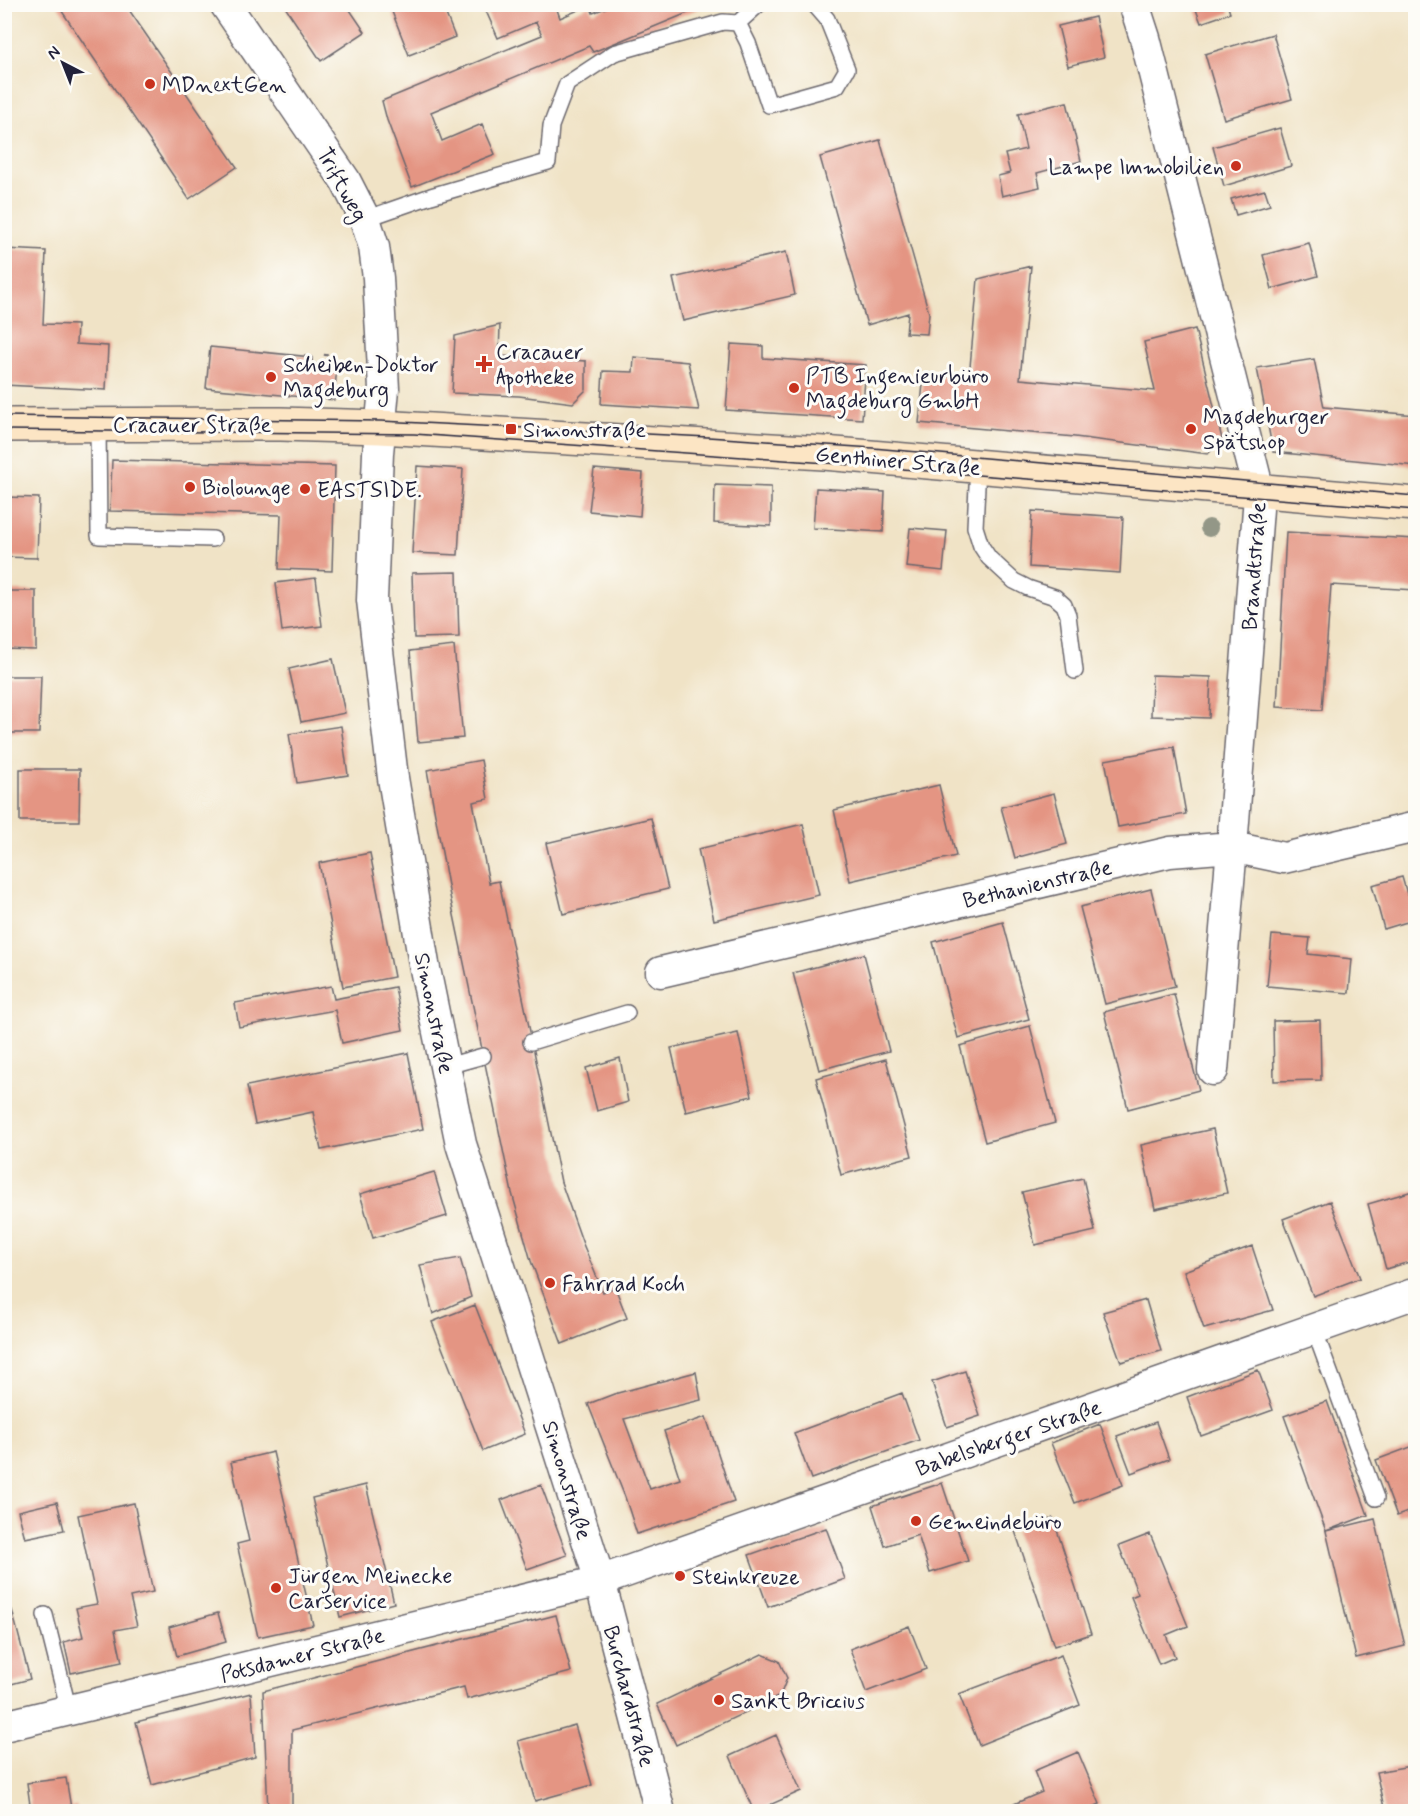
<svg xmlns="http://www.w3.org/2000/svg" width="1420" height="1816" font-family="Mynerve,sans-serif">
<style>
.building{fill:#e49583}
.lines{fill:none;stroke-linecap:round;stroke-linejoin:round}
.service-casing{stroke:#6a666c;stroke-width:18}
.minor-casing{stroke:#6a666c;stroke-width:33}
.secondary-casing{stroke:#6a666c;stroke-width:36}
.path{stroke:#6a666c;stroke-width:4;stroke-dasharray:4.5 4.5;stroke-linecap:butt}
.service{stroke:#fff;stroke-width:15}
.minor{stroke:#fff;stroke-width:30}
.secondary{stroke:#fce5c4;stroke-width:33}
.tram{stroke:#22223b;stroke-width:1.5}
.tree{fill:#939787}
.poi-dot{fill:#c8321e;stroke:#fdfcf7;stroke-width:2}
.labels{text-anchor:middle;stroke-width:6;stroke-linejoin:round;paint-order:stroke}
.poi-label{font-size:22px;fill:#22223b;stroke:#fdfcf7;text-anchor:start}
.street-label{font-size:22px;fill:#22223b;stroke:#fdfcf7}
</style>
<rect width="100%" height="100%" fill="#fdfcf7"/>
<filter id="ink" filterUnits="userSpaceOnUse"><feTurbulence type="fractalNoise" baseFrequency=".0167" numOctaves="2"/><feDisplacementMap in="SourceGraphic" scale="12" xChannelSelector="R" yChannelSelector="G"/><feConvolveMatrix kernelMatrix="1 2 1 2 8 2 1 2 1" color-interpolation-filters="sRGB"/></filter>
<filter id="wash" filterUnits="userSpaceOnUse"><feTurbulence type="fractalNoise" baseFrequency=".008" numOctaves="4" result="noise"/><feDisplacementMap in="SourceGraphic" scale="24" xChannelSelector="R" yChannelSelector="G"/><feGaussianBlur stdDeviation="1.35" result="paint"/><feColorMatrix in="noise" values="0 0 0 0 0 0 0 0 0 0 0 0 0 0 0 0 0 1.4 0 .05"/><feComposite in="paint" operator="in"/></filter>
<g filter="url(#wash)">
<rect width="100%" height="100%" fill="#f0e3c6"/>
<g id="blocks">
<path class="building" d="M 57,4 L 125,4 L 237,167 L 189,199 Z
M 283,4 L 346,4 L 365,32 L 321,61 Z
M 389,4 L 442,4 L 455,37 L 409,55 Z
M 500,4 L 555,4 L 560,18 L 590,5 L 593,13 L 615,4 L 707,5 L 593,52 L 589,46 L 431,112 L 442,141 L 482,124 L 495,154 L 412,187 L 387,120 L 382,101 L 542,35 L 536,22 L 498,38 L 486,11 Z
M 1194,4 L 1227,4 L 1230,13 L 1201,23 Z
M 1095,17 L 1104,57 L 1068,66 L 1058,26 Z
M 1273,34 L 1292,99 L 1224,119 L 1205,54 Z
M 1067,102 L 1081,161 L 1037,173 L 1040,187 L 1002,196 L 998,176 L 1010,173 L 1005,154 L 1026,149 L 1018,114 Z
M 1280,128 L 1291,166 L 1224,186 L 1213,147 Z
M 880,140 L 929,313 L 927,334 L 906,333 L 908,313 L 867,325 L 820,157 Z
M 1265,190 L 1270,205 L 1236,215 L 1231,199 Z
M 1309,243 L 1318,276 L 1272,289 L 1263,255 Z
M 4,249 L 46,251 L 43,324 L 77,325 L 76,344 L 108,346 L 106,390 L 4,385 Z
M 786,252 L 795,295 L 683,321 L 673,278 Z
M 1031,266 L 1020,379 L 1155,391 L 1144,342 L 1195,329 L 1222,439 L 1208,454 L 1075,437 L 919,423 L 924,374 L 969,378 L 978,279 Z
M 500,325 L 499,356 L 586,361 L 586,390 L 573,403 L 519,396 L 452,393 L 455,336 Z
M 731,344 L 763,346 L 763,358 L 866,365 L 862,419 L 726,410 Z
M 210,347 L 312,357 L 312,364 L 337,366 L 334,400 L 206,388 Z
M 634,357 L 688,362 L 699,410 L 601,404 L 603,371 L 633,372 Z
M 1314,359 L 1324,407 L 1416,415 L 1416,466 L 1273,452 L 1257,368 Z
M 112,460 L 335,466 L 332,571 L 279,569 L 281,515 L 110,511 Z
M 417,466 L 463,469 L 458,555 L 412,553 Z
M 594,469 L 643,473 L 640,516 L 589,511 Z
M 715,485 L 771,487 L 771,526 L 714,523 Z
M 816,488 L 885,492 L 883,532 L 813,528 Z
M 4,497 L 39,498 L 37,558 L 4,557 Z
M 1032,511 L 1123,517 L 1120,573 L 1029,567 Z
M 910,528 L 947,531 L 943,571 L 906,567 Z
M 1286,532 L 1416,539 L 1416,590 L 1331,585 L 1322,710 L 1277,707 Z
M 457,572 L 459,637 L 414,638 L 412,573 Z
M 316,578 L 322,626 L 282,631 L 276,583 Z
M 4,591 L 36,591 L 36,650 L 4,649 Z
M 454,646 L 463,738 L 418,742 L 410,651 Z
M 333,659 L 345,713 L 301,722 L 289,669 Z
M 1152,675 L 1211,677 L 1209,718 L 1151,716 Z
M 4,676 L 41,676 L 39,733 L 4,733 Z
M 341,726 L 348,775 L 297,783 L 289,734 Z
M 1174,747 L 1186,814 L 1118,827 L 1105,760 Z
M 481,760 L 488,799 L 473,802 L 489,883 L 499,881 L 561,1182 L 583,1244 L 603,1292 L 615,1287 L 627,1318 L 562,1344 L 531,1261 L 512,1193 L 449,891 L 427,770 Z
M 20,769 L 80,769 L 79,821 L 20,821 Z
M 939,785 L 956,856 L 850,881 L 834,810 Z
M 1054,793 L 1067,844 L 1015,858 L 1001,807 Z
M 651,818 L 668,889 L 563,914 L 546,843 Z
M 803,824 L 819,895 L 714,920 L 698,849 Z
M 370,853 L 394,977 L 343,987 L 319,863 Z
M 1402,877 L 1407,894 L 1416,891 L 1416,946 L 1414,947 L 1407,922 L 1384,929 L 1372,885 Z
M 1151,889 L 1175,986 L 1105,1004 L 1080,907 Z
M 1003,922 L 1029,1019 L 958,1038 L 933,942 Z
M 1272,935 L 1310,938 L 1308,954 L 1352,959 L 1349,993 L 1267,986 Z
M 864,954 L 889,1051 L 819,1070 L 793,973 Z
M 331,986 L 334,999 L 395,987 L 403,1030 L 342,1043 L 335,1010 L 239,1027 L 235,1003 Z
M 1174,994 L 1199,1090 L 1128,1109 L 1104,1012 Z
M 1320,1020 L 1321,1080 L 1274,1081 L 1273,1021 Z
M 1030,1026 L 1055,1123 L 985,1142 L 960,1046 Z
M 738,1033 L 752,1096 L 686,1112 L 671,1048 Z
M 408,1053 L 423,1129 L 321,1150 L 313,1112 L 255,1124 L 247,1086 Z
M 620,1058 L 628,1102 L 597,1111 L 586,1068 Z
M 886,1059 L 912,1156 L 841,1175 L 816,1078 Z
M 1213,1129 L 1227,1193 L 1155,1209 L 1141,1145 Z
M 434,1172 L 447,1216 L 373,1238 L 360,1194 Z
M 1083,1178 L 1095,1231 L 1035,1245 L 1022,1192 Z
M 1416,1190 L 1416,1260 L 1386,1269 L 1368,1204 Z
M 1330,1201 L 1360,1278 L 1313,1296 L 1283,1219 Z
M 1252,1246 L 1273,1310 L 1204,1329 L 1184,1271 Z
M 460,1258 L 471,1297 L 433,1314 L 420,1265 Z
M 1146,1300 L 1161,1351 L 1121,1362 L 1103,1312 Z
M 475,1305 L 525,1434 L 483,1451 L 432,1322 Z
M 1258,1370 L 1273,1410 L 1201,1436 L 1187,1397 Z
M 965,1371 L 980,1416 L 947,1427 L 932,1382 Z
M 696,1372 L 701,1400 L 624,1419 L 650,1489 L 680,1479 L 664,1431 L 706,1417 L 734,1502 L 637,1534 L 625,1497 L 588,1404 L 614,1394 Z
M 902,1393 L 919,1440 L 811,1479 L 794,1433 Z
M 1327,1401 L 1368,1515 L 1326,1531 L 1375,1519 L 1405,1646 L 1356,1658 L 1326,1531 L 1284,1416 Z
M 1156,1422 L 1169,1459 L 1131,1473 L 1117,1436 Z
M 1100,1424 L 1123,1485 L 1075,1503 L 1051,1443 Z
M 1416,1445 L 1416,1509 L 1397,1516 L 1376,1460 Z
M 273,1452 L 313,1625 L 258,1637 L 237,1544 L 249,1541 L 231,1462 Z
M 942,1483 L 968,1561 L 930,1573 L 918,1535 L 885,1546 L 872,1506 Z
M 366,1485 L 394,1603 L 340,1617 L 312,1498 Z
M 541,1485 L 567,1555 L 527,1569 L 501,1500 Z
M 57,1502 L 64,1530 L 25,1538 L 18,1511 Z
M 134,1503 L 153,1592 L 130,1597 L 137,1626 L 115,1630 L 122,1662 L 71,1673 L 64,1642 L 83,1637 L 76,1608 L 97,1604 L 78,1515 Z
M 1053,1518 L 1091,1634 L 1054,1646 L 1015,1531 Z
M 826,1528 L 845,1579 L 768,1607 L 749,1555 Z
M 1150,1534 L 1188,1626 L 1166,1635 L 1175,1657 L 1159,1664 L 1131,1597 L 1138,1594 L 1119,1546 Z
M 12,1610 L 30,1679 L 4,1686 L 4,1612 Z
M 218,1613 L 226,1642 L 177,1656 L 169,1627 Z
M 556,1615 L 571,1672 L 467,1699 L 464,1687 L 292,1730 L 292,1812 L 268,1812 L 263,1691 Z
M 909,1626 L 926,1669 L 866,1692 L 850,1649 Z
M 762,1654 L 779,1661 L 787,1678 L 780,1696 L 676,1745 L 657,1704 Z
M 1061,1655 L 1080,1705 L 979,1745 L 959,1694 Z
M 251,1693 L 255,1757 L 152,1785 L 136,1722 Z
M 575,1725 L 592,1785 L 535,1801 L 518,1741 Z
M 776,1735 L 801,1791 L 754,1812 L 730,1756 Z
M 1078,1752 L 1100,1804 L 1082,1812 L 1017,1812 L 1014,1804 L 1042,1792 L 1034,1771 Z
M 1416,1765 L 1416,1812 L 1385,1812 L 1376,1772 Z
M 66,1778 L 71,1808 L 76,1805 L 77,1812 L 31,1812 L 27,1783 Z"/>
</g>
</g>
<g filter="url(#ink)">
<use href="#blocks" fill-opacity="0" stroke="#6a666c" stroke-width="1.5"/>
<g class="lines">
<g class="service-casing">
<path id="service" d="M 738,23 L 748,43 L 769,105 L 837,86 L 847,69 L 827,19 L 814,4
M 365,219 L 431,196 L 548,162 L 551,126 L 567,84 L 614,53 L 723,22 L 738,23 L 759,4
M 98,424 L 99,536 L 213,539
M 978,466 L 975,527 L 981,546 L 989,558 L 1014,581 L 1028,588 L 1055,597 L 1064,605 L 1068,615 L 1075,671
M 531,1042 L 627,1013
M 447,1066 L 483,1056
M 1314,1329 L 1376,1498
M 45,1615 L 69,1711"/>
</g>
<g class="minor-casing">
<path id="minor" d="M 225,4 L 345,180 L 365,219 L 374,247 L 378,278 L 384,389 L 378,453 L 372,600 L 393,778 L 424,964 L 461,1144 L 600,1581 L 660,1812
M 1134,4 L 1145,38 L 1257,483 L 1259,496 L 1232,847 L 1213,1070
M 661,972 L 1170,852 L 1232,847 L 1284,858 L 1416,827
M 4,1726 L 600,1581 L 1416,1293"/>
</g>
<g class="secondary-casing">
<path id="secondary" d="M 4,425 L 281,424 L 380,427 L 824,453 L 1416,504"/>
</g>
<path class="path" d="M 324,365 L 326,354"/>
<use href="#service" class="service"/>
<use href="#minor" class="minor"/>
<use href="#secondary" class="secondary"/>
<path class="tram" d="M 4,416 L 381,421 L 708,437 L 873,448 L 1416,496
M 4,430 L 414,434 L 827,463 L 1416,510"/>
</g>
<circle class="tree" cx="1209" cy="528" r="9"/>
</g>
<g class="poi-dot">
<circle cx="150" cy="84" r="6"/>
<circle cx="1236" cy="166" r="6"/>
<path d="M481 355h6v6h6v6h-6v6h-6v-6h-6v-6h6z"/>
<circle cx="271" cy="377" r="6"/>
<circle cx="794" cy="388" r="6"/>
<rect x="505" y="423" width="12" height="12" rx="3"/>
<circle cx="1191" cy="429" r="6"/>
<circle cx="190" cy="487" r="6"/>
<circle cx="305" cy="489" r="6"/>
<circle cx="550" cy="1283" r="6"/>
<circle cx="916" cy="1521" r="6"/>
<circle cx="680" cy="1576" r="6"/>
<circle cx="276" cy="1588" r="6"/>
<circle cx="719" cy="1700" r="6"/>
</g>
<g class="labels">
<g class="poi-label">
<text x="162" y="92">MDnextGen</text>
<text x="1224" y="174" text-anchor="end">Lampe Immobilien</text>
<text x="496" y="359">Cracauer<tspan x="496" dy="25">Apotheke</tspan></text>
<text x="283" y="372">Scheiben-Doktor<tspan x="283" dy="25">Magdeburg</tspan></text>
<text x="806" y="383">PTB Ingenieurbüro<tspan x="806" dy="25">Magdeburg GmbH</tspan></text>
<text x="1203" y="424">Magdeburger<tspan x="1203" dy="25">Spätshop</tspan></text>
<text x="523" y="437">Simonstraße</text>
<text x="202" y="495">Biolounge</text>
<text x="317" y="497">EASTSIDE.</text>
<text x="562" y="1291">Fahrrad Koch</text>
<text x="928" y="1529">Gemeindebüro</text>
<text x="288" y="1583">Jürgen Meinecke<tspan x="288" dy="25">Carservice</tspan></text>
<text x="692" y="1584">Steinkreuze</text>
<text x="731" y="1708">Sankt Briccius</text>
</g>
<g class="street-label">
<text transform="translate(343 184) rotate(61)" y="8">Triftweg</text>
<text x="192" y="432">Cracauer Straße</text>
<text transform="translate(898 460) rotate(5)" y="8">Genthiner Straße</text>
<text transform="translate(1253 566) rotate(-86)" y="8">Brandtstraße</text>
<text transform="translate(1037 883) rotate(-13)" y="8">Bethanienstraße</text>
<text transform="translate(435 1013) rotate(78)" y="8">Simonstraße</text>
<text transform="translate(1008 1437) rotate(-19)" y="8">Babelsberger Straße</text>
<text transform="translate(568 1480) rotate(73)" y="8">Simonstraße</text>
<text transform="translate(302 1654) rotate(-14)" y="8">Potsdamer Straße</text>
<text transform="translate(630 1696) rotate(75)" y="8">Burchardstraße</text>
</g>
</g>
<rect width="1420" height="1816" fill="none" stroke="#fdfcf7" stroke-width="24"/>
<g transform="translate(63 63) rotate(318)" stroke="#fdfcf7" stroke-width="4.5" paint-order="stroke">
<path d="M0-4.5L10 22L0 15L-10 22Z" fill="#22223b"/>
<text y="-9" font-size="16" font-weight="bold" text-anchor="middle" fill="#22223b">N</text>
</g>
</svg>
